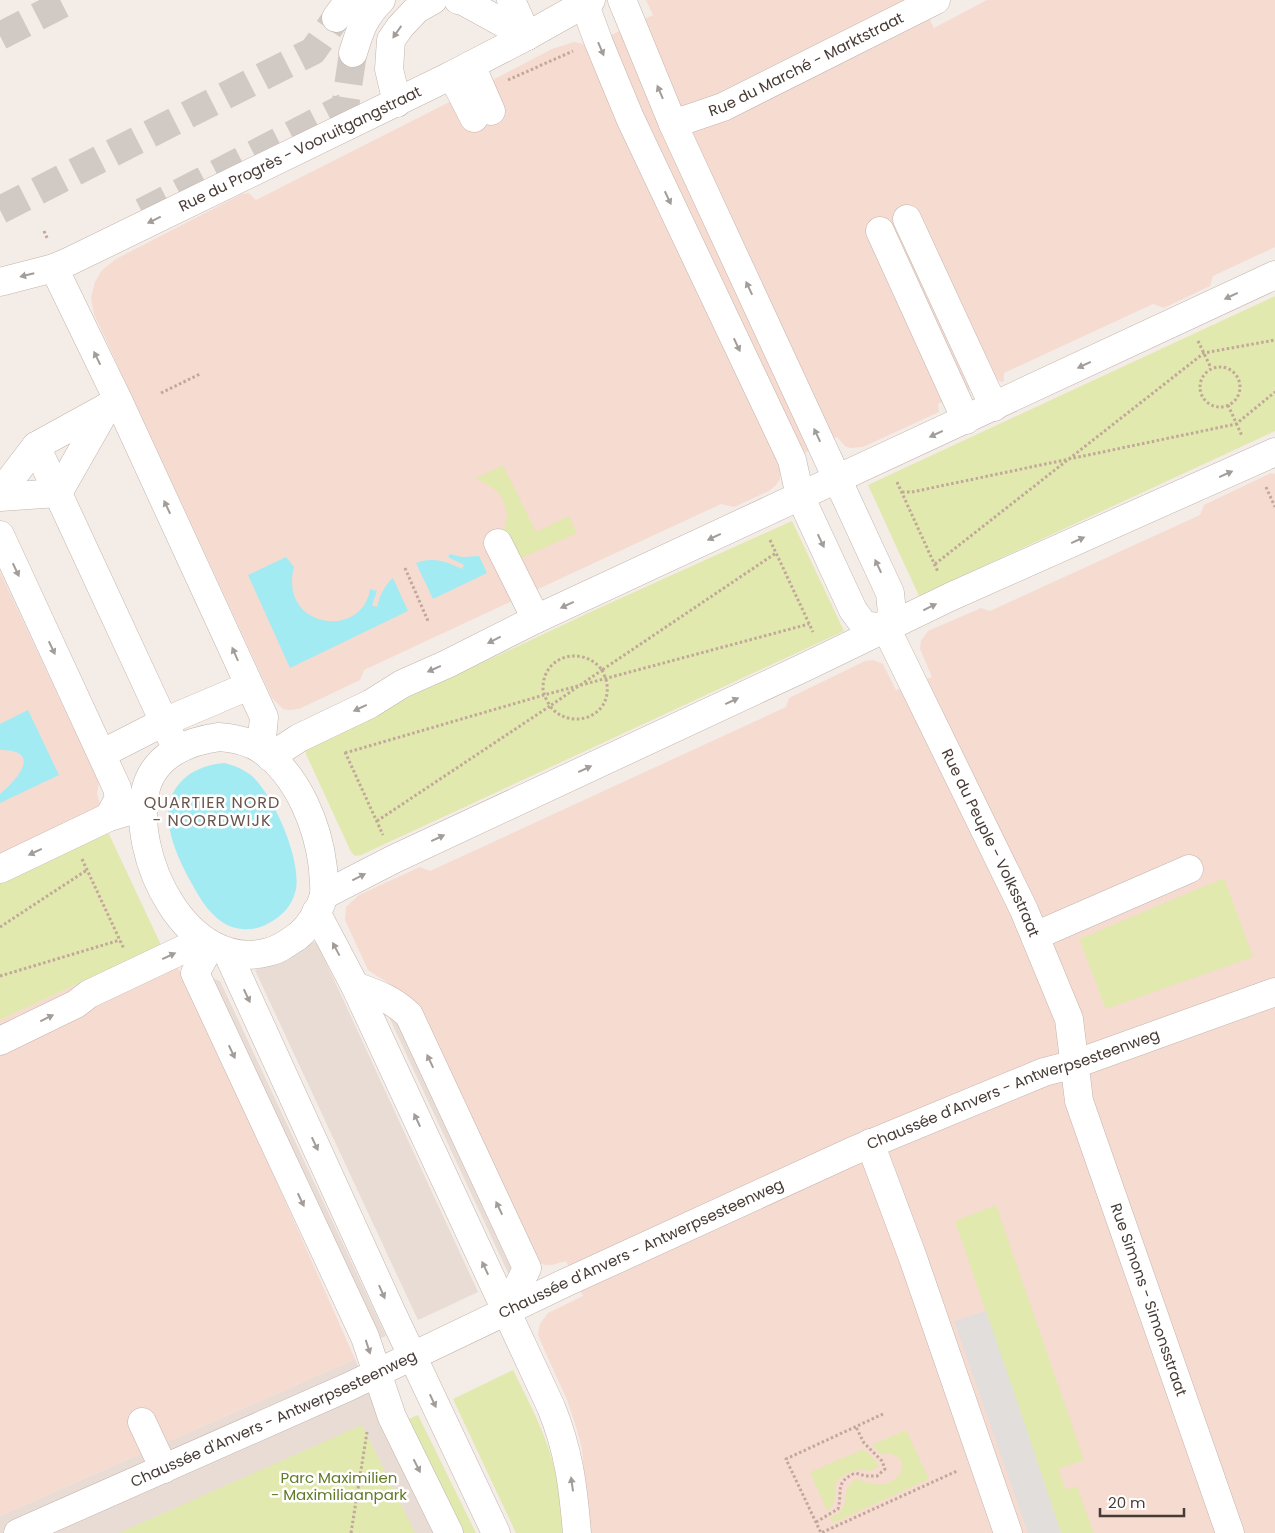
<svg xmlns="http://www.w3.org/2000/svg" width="1275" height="1533" font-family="Poppins,sans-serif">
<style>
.residential{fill:#e8dcd5}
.commercial{fill:#f6dbd1}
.green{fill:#e1e9ae}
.parking{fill:#e2dedc}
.water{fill:#a2ebf2}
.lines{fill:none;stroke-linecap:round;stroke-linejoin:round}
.minor-tunnel{stroke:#d1c9c4;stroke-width:28;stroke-dasharray:28 14;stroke-linecap:butt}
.minor-casing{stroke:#c3b4ac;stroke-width:29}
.path{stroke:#c2a79a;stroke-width:3;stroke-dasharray:2.5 2.5;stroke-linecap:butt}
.minor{stroke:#fff;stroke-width:28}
.oneway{fill:#a39d9a}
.labels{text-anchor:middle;stroke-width:5;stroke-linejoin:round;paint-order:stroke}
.street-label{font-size:15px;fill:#473b36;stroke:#fff}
.park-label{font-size:15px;fill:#617b27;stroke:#fff}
.neighbourhood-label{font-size:16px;letter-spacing:1px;fill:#6a554d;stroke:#fff}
</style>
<rect width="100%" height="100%" fill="#f4ece7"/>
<path class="residential" d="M 313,942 L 317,943 L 478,1292 L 418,1320 L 255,970 L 288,960 L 301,952 Z
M 207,976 L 220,981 L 386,1336 L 376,1340 Z
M 389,1017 L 399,1019 L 520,1272 L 510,1277 Z
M 355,1359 L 436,1533 L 0,1533 L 0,1516 Z"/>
<path class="commercial" d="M 646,0 L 920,0 L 934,28 L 987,0 L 1275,0 L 1275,247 L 1213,276 L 1210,286 L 1164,308 L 1153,304 L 1004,373 L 1004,381 L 1001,382 L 995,378 L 938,404 L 939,412 L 863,447 L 850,448 L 845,446 L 837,437 L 780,465 L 780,479 L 776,485 L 769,491 L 734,507 L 721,504 L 364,670 L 360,680 L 299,709 L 289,710 L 283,709 L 272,698 L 94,314 L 91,298 L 95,282 L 102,270 L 116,259 L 242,194 L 249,193 L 256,200 L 489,82 L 552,49 L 574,42 L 584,44 L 586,47 L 653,15 Z
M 1271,473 L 1275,474 L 1275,1533 L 589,1533 L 582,1449 L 577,1430 L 567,1400 L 540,1340 L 538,1334 L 540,1324 L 548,1313 L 583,1296 L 566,1261 L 552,1265 L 545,1265 L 537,1262 L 529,1252 L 411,998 L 368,970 L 345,920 L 346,907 L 359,895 L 420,867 L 430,871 L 786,707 L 789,698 L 865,661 L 873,660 L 883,664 L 896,690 L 932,677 L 920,649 L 921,641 L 928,631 L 981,608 L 990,611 L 1200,515 L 1204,505 Z
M 0,572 L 99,783 L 97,793 L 106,828 L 0,877 Z
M 161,945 L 189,984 L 355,1359 L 0,1516 L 0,1020 Z"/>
<path class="green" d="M 1275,296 L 1275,431 L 919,596 L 868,485 Z
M 503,465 L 536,532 L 569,516 L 577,533 L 515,561 C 512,554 504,544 503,536 C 502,531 507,523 507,517 C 507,497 492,484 475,479 Z
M 792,521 L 844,631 L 361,855 L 355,856 L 351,852 L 306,754 L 306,748 L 311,743 L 599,608 Z
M 106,828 L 161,945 L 0,1020 L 0,877 Z
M 1224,878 L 1253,957 L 1106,1009 L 1079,939 Z
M 996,1205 L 1084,1460 L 1058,1469 L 1066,1490 L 1077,1486 L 1094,1533 L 1061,1533 L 955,1221 Z
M 513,1370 C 530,1404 548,1438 556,1475 C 561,1494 562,1513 564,1533 L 516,1533 L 453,1399 Z
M 418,1415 L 476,1533 L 458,1533 L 404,1421 Z
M 362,1425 L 415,1533 L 119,1533 Z
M 906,1430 L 929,1479 L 833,1523 L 830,1518 C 856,1506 836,1493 856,1479 C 876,1486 888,1489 902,1472 L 902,1460 L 892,1454 L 881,1454 L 872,1445 Z
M 864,1449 L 877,1462 L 877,1467 L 871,1471 C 855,1468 846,1472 835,1483 C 835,1495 837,1503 827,1511 L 810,1472 Z"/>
<path class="parking" d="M 986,1311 L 1017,1401 L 1061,1533 L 1028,1533 L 954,1321 Z"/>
<path class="water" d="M 450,554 L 462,557 L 479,556 L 487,573 L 433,599 L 416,563 C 432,556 449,562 462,569 L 464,565 L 448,557 Z
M 286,557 L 294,567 C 278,629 363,640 370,589 L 377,591 L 372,605 L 377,607 C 380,595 384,586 393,578 L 408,611 L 290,668 L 248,575 Z
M 28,710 L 59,775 L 0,803 L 0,794 C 18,779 43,750 0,750 L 0,724 Z
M 225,763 C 235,766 243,769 252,776 C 274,796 301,859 296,889 C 293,905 282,916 269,923 C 254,932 236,931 222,922 C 206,911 197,893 188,877 C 172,846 154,803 186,777 C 197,768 211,764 225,763 Z"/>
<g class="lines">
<path class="minor-tunnel" d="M 0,36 L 70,0
M 0,210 L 313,51 L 336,18
M 142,212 L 345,107 L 353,53"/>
<g class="minor-casing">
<g id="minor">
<path d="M 458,0 L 463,1 L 527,36"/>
<path d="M 511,0 L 527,36"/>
<path d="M 583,0 L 599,43 L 630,118 L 792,460 L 800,496 L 853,610 L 864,625 L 886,628"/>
<path d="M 622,0 L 673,124 L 890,593 L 892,613 L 886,628"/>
<path d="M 336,18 L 349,0"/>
<path d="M 353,53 C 360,30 364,17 381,0"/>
<path d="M 471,65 L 491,111"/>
<path d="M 452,75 L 474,118"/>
<path d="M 397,103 L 389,69 L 391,40 L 400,27 L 417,9 L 433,0"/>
<path id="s1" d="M 673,124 L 723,107 L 936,0"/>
<path d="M 907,219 L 994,407"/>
<path d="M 880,231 L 966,420"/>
<path d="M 54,268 L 119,402 L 264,717 L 261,749"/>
<path id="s2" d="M 0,282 L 54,268 L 70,261 L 452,75 L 527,36 L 591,0"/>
<path d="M 36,446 L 171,737"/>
<path d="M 0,493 L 36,446 L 107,407"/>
<path d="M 0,497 L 58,493 L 107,407"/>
<path d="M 0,535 L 117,788 L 119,798 L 109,817"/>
<path d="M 498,543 L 536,619"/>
<path id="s3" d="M 886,628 L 1024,910 L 1069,1019 L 1079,1101 L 1230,1533"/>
<path d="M 219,737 C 234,738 249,741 262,750 C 298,776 318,825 323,868 C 323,876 325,886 324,894 C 321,909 309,927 298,936 C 289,942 279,950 268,952 C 187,974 129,855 146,788 C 155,755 188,741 219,737 Z"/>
<path d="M 111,749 L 164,722 L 239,690"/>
<path d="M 270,757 L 299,738 L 370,704 L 402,684 L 447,664 L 536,619 L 1275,275"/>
<path d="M 0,869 L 109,817 L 126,812"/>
<path d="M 324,895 L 394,859 L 803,668 L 950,597 L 1275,452"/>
<path d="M 316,912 L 355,986 L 551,1407 C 569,1451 573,1486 577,1533"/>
<path d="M 1035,936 L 1189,869"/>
<path d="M 211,945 L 195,973 L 365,1337 L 392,1417 L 449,1533"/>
<path d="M 227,952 L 391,1311 L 496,1533"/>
<path d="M 355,986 C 377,994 392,999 409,1015 L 527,1268 L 506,1312"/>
<path d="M 0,1041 L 76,1004 L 89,994 L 203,940"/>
<path d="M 870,1143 L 913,1258 L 1008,1533"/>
<path d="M 142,1422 L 164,1469"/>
<path id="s4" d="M 18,1533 L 348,1387 L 567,1282 L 853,1151 L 1044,1072 L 1075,1064 L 1275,992"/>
</g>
</g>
<path class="path" d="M 508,80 L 573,51
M 44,231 L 48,240
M 1198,341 L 1211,368
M1200 387a20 20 0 1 1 40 0a20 20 0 1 1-40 0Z
M 161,393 L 200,374
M 1228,405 L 1242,436
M 897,482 L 938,572
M 1266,487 L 1275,507
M 902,492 L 912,492 L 1236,424 L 1275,392
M 770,540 L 813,632
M 935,564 L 1204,353 L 1275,340
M 405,568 L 428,621
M 602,670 C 604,675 607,680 607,685 C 611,718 569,731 550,706 Z
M 345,752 L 383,835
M 345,753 L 544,695 L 809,624
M 377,821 L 550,706 C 547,701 543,694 543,688 C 543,655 583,645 602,670 L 776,553
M 82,859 L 124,949
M 0,927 L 87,870
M 0,976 L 120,940
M 883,1414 L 786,1459 L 821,1533 L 957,1471
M 816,1522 L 838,1509 C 843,1490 834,1483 855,1473 L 866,1476 L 877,1476 L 885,1469 L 882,1461 L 864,1443 L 856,1427
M 351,1533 L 367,1432"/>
<use href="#minor" class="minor"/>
</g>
<defs><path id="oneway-solid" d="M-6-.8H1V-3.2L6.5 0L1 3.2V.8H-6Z" transform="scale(1.25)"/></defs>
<g class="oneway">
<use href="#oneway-solid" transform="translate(397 32) rotate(125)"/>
<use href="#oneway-solid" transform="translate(601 49) rotate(67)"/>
<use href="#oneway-solid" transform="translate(660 92) rotate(-113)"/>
<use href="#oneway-solid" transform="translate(668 198) rotate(65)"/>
<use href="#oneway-solid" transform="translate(154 220) rotate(154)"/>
<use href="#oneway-solid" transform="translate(27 275) rotate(166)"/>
<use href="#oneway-solid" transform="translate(749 288) rotate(-115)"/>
<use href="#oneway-solid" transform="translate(1231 296) rotate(155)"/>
<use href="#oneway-solid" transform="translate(737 345) rotate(65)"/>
<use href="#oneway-solid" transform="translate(97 358) rotate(-116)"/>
<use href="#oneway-solid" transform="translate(1084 365) rotate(155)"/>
<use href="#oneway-solid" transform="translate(936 434) rotate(155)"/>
<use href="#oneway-solid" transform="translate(817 435) rotate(-115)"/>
<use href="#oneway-solid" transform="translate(1226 474) rotate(-24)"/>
<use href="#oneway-solid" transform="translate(167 507) rotate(-115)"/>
<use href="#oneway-solid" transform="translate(714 537) rotate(155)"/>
<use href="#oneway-solid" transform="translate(1078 540) rotate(-24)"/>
<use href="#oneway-solid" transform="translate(821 541) rotate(65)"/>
<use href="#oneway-solid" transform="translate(878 566) rotate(-115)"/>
<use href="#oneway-solid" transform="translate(16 570) rotate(65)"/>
<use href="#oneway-solid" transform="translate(567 605) rotate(155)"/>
<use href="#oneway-solid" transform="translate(930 607) rotate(-26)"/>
<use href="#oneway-solid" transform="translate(494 640) rotate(153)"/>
<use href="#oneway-solid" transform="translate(52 648) rotate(65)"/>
<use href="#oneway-solid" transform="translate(235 654) rotate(-114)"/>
<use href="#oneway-solid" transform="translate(434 669) rotate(156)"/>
<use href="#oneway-solid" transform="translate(732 701) rotate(-25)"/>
<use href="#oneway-solid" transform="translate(360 708) rotate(155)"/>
<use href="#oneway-solid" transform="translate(585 769) rotate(-25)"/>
<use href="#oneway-solid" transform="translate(438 838) rotate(-25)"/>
<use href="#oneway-solid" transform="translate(35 852) rotate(155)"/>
<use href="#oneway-solid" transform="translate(359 877) rotate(-27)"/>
<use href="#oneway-solid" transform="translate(336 949) rotate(-118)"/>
<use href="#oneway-solid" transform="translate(169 956) rotate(-25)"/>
<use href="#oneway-solid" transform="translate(247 996) rotate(65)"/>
<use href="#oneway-solid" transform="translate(47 1018) rotate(-26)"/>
<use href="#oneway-solid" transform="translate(232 1052) rotate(65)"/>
<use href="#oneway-solid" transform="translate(430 1061) rotate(-115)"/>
<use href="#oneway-solid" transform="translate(417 1120) rotate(-115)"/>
<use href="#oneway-solid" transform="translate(315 1144) rotate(65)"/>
<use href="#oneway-solid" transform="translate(301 1200) rotate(65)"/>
<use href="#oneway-solid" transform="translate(499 1208) rotate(-115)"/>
<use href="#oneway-solid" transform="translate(485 1268) rotate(-115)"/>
<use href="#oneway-solid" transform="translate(382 1292) rotate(66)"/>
<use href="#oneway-solid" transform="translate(368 1347) rotate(72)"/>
<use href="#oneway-solid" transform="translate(433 1401) rotate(65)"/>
<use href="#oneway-solid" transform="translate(417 1466) rotate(63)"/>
<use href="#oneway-solid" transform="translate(572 1484) rotate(-98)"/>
</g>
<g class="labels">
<g class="street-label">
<text dy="5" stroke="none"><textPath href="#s1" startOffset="146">Rue du Marché - Marktstraat</textPath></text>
<text dy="5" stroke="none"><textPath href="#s2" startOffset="329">Rue du Progrès - Vooruitgangstraat</textPath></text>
<text dy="5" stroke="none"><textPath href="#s3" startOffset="239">Rue du Peuple - Volksstraat</textPath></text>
<text dy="5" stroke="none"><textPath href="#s4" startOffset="1090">Chaussée d'Anvers - Antwerpsesteenweg</textPath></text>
<text dy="5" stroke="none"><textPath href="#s4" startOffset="685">Chaussée d'Anvers - Antwerpsesteenweg</textPath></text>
<text dy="5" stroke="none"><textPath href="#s3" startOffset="725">Rue Simons - Simonsstraat</textPath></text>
<text dy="5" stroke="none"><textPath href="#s4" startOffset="280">Chaussée d'Anvers - Antwerpsesteenweg</textPath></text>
</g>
<g class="park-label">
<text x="339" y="1483">Parc Maximilien<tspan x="339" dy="17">- Maximiliaanpark</tspan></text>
</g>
<g class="neighbourhood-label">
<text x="212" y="808">QUARTIER NORD<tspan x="212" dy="18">- NOORDWIJK</tspan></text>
</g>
</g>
<path d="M1100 1508v8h84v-8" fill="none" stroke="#473b36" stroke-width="2.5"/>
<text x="1108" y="1508" font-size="15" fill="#473b36" stroke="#ffffff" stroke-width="4" paint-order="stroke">20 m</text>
</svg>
